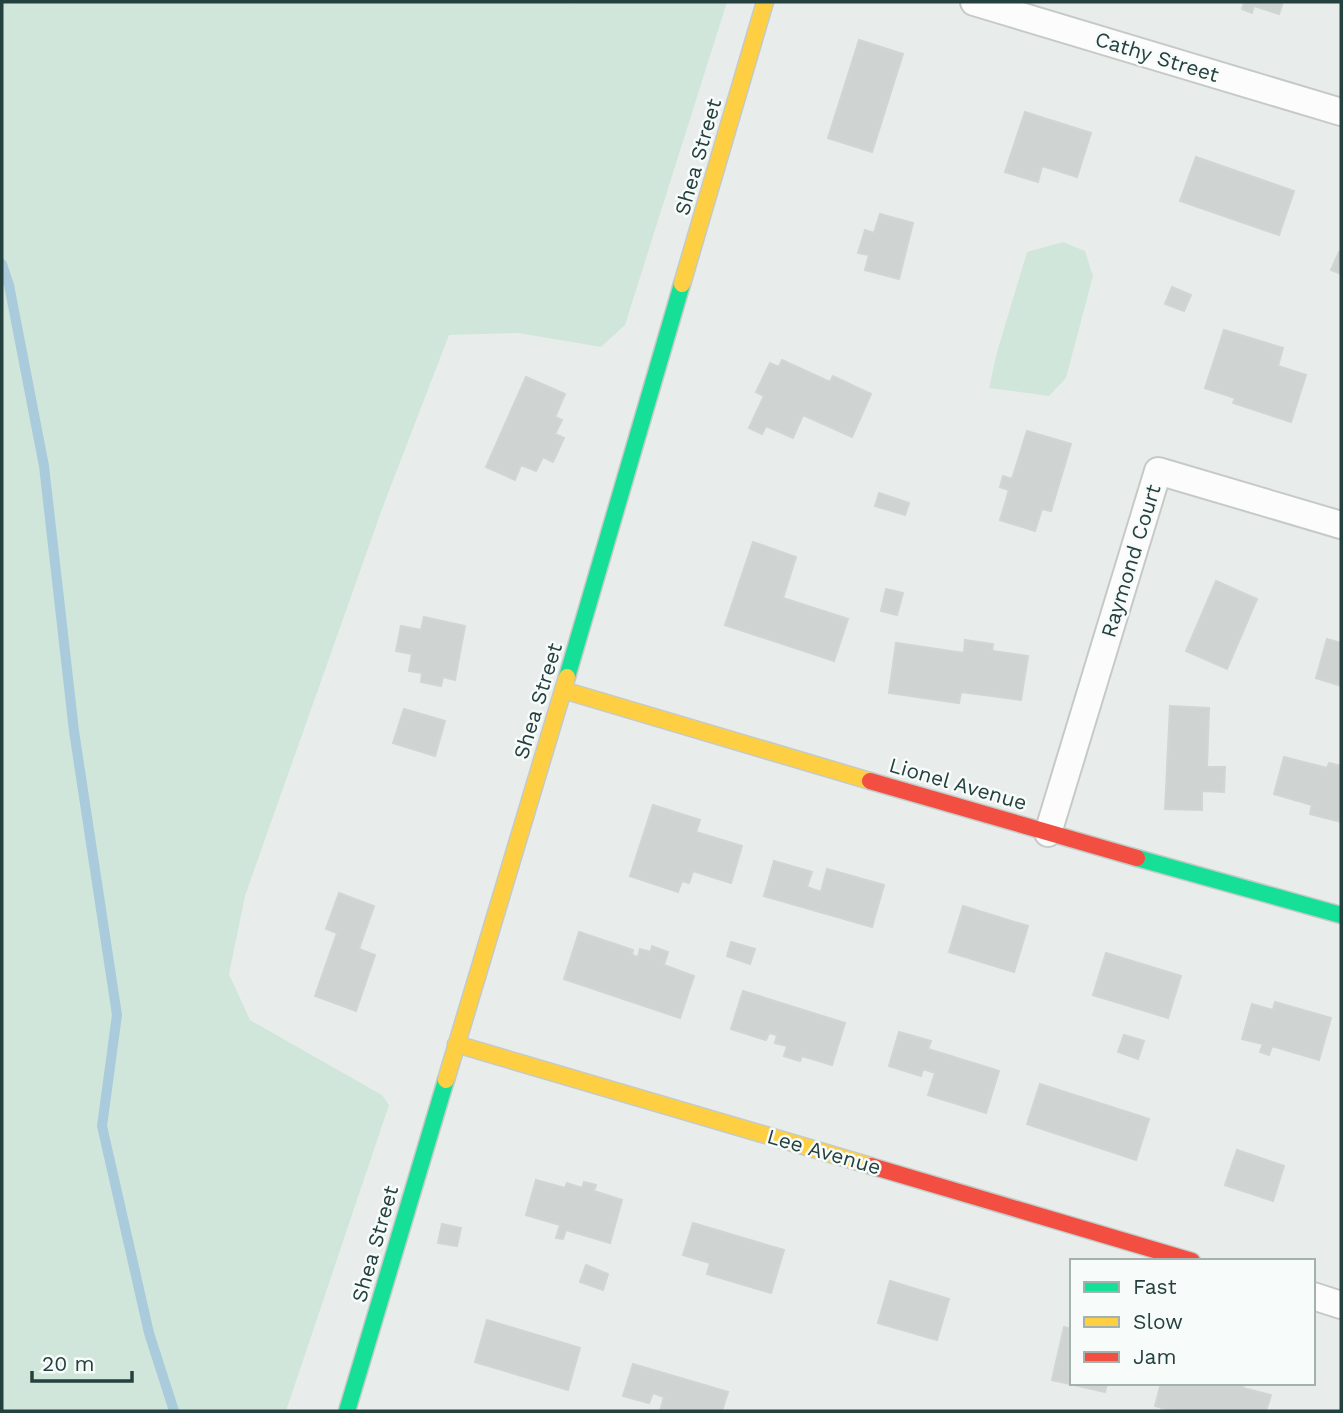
<svg xmlns="http://www.w3.org/2000/svg" width="1343" height="1413" font-family="'Work Sans',sans-serif">
<style>
.green{fill:#d1e6da}
.lines{fill:none;stroke-linecap:round;stroke-linejoin:round}
.stream{stroke:#a9cbdb;stroke-width:10}
.building{fill:#cfd4d3;stroke:#d1d6d4;stroke-width:2}
.street-casing{stroke:#c5cac8;stroke-width:30}
.fast-casing{stroke:#c3cbc9;stroke-width:19}
.slow-casing{stroke:#c3cbc9;stroke-width:19}
.jam-casing{stroke:#c3cbc9;stroke-width:19}
.street{stroke:#fcfcfc;stroke-width:26}
.fast{stroke:#16e098;stroke-width:16}
.slow{stroke:#ffcf43;stroke-width:16}
.jam{stroke:#f24e42;stroke-width:16}
.labels{text-anchor:middle;stroke-width:5;stroke-linejoin:round;paint-order:stroke}
.street-label{font-size:21px;fill:#24413f;stroke:#f7fbf9}
</style>
<rect width="100%" height="100%" fill="#e8edeb"/>
<path class="green" d="M 2,2 L 557,2 L 575,4 L 577,2 L 727,2 L 625,325 L 601,347 L 518,333 L 449,335 L 382,509 L 245,896 L 229,974 L 250,1020 L 382,1095 L 389,1105 L 286,1411 L 2,1411 Z
M 1063,242 L 1085,251 L 1093,276 L 1066,378 L 1049,396 L 989,388 L 997,352 L 1027,252 Z"/>
<g class="lines">
<path class="stream" d="M 2,264 L 9,285 L 44,466 L 74,731 L 117,1015 L 102,1126 L 149,1333 L 174,1411"/>
</g>
<path class="building" d="M 1241,2 L 1283,2 L 1279,14 L 1254,6 L 1252,13 L 1242,9 L 1244,3 Z
M 859,40 L 903,54 L 872,152 L 828,138 Z
M 1025,112 L 1091,133 L 1077,177 L 1042,166 L 1038,182 L 1005,172 Z
M 1196,157 L 1294,191 L 1279,235 L 1180,201 Z
M 880,214 L 913,223 L 899,279 L 865,270 L 869,255 L 858,253 L 865,230 L 874,233 Z
M 1339,252 L 1341,253 L 1341,274 L 1331,270 Z
M 1172,287 L 1191,295 L 1184,311 L 1165,304 Z
M 1224,330 L 1283,348 L 1278,366 L 1306,375 L 1291,422 L 1233,403 L 1235,398 L 1205,388 Z
M 782,360 L 830,382 L 833,376 L 871,394 L 852,437 L 803,415 L 793,438 L 766,426 L 762,434 L 749,428 L 764,396 L 756,392 L 770,363 L 779,367 Z
M 526,377 L 565,394 L 555,417 L 562,420 L 555,434 L 564,438 L 553,462 L 543,457 L 536,471 L 521,465 L 515,480 L 486,467 Z
M 1027,431 L 1071,444 L 1051,511 L 1042,509 L 1035,531 L 1000,520 L 1009,490 L 1000,487 L 1003,476 L 1012,479 Z
M 879,493 L 909,503 L 905,515 L 875,506 Z
M 753,542 L 796,557 L 783,598 L 848,619 L 834,661 L 725,625 Z
M 1216,581 L 1257,599 L 1227,669 L 1186,651 Z
M 886,589 L 903,593 L 897,615 L 881,611 Z
M 424,617 L 465,626 L 455,680 L 443,677 L 441,686 L 421,682 L 422,673 L 409,671 L 412,654 L 396,651 L 401,626 L 421,630 Z
M 1327,639 L 1341,643 L 1341,686 L 1316,678 Z
M 965,640 L 993,644 L 992,651 L 1028,656 L 1021,700 L 961,692 L 959,703 L 889,693 L 896,643 L 964,653 Z
M 1170,706 L 1209,708 L 1207,767 L 1225,767 L 1224,792 L 1202,791 L 1202,810 L 1165,809 Z
M 404,709 L 445,721 L 435,756 L 393,743 Z
M 1284,757 L 1327,768 L 1329,763 L 1341,766 L 1339,775 L 1341,775 L 1341,822 L 1310,814 L 1312,805 L 1274,794 Z
M 653,805 L 700,820 L 696,832 L 742,846 L 731,883 L 693,871 L 689,883 L 682,881 L 678,892 L 630,876 Z
M 774,861 L 812,872 L 807,887 L 821,892 L 827,869 L 884,885 L 872,927 L 764,896 Z
M 339,893 L 374,906 L 359,949 L 375,955 L 356,1011 L 315,996 L 337,933 L 326,929 Z
M 963,906 L 1028,926 L 1014,972 L 949,952 Z
M 579,932 L 633,950 L 632,955 L 638,957 L 640,949 L 651,952 L 652,946 L 668,952 L 664,965 L 694,976 L 680,1018 L 564,979 Z
M 731,942 L 755,949 L 750,964 L 727,956 Z
M 1106,953 L 1181,976 L 1168,1018 L 1093,995 Z
M 743,991 L 845,1023 L 832,1065 L 802,1056 L 800,1061 L 784,1056 L 787,1046 L 775,1043 L 777,1035 L 769,1033 L 766,1040 L 731,1029 Z
M 1275,1002 L 1331,1018 L 1319,1060 L 1272,1046 L 1269,1055 L 1260,1052 L 1263,1044 L 1242,1039 L 1252,1004 L 1273,1010 Z
M 899,1032 L 931,1041 L 928,1049 L 999,1071 L 986,1113 L 928,1095 L 935,1073 L 923,1069 L 921,1076 L 889,1066 Z
M 1124,1035 L 1144,1041 L 1138,1059 L 1118,1052 Z
M 1040,1084 L 1149,1119 L 1136,1160 L 1027,1124 Z
M 1237,1150 L 1284,1166 L 1273,1201 L 1225,1185 Z
M 536,1180 L 565,1188 L 567,1183 L 582,1188 L 584,1182 L 596,1185 L 594,1191 L 622,1200 L 610,1243 L 566,1230 L 563,1239 L 556,1238 L 560,1225 L 526,1215 Z
M 693,1223 L 784,1250 L 771,1293 L 707,1274 L 710,1263 L 683,1255 Z
M 442,1224 L 461,1228 L 457,1246 L 438,1243 Z
M 586,1265 L 608,1274 L 603,1290 L 580,1282 Z
M 890,1281 L 949,1299 L 937,1340 L 878,1323 Z
M 487,1320 L 580,1348 L 568,1390 L 475,1362 Z
M 1064,1327 L 1072,1329 L 1072,1383 L 1107,1383 L 1105,1392 L 1052,1380 Z
M 633,1364 L 728,1392 L 722,1411 L 660,1411 L 664,1397 L 653,1393 L 649,1403 L 623,1396 Z
M 1161,1383 L 1244,1383 L 1243,1388 L 1271,1395 L 1266,1411 L 1173,1411 L 1155,1406 Z"/>
<g class="lines">
<g class="street-casing">
<path id="street" d="M 974,2 L 1341,112
M 1048,833 L 1158,471 L 1341,525
M 1313,1296 L 1341,1305"/>
</g>
<g class="fast-casing">
<path id="fast" d="M 567,677 L 682,284
M 1137,858 L 1341,915
M 347,1411 L 446,1080"/>
</g>
<g class="slow-casing">
<path id="slow" d="M 682,284 L 765,2
M 563,690 L 870,781
M 456,1044 L 871,1166
M 446,1080 L 567,677"/>
</g>
<g class="jam-casing">
<path id="jam" d="M 870,781 L 1137,858
M 871,1166 L 1192,1261"/>
</g>
<use href="#street" class="street"/>
<use href="#fast" class="fast"/>
<use href="#slow" class="slow"/>
<use href="#jam" class="jam"/>
</g>
<g class="labels">
<g class="street-label">
<text transform="translate(1157 57) rotate(17)" y="7">Cathy Street</text>
<text transform="translate(698 157) rotate(-74)" y="7">Shea Street</text>
<text transform="translate(1131 561) rotate(-73)" y="7">Raymond Court</text>
<text transform="translate(538 701) rotate(-73)" y="7">Shea Street</text>
<text transform="translate(958 784) rotate(16)" y="7">Lionel Avenue</text>
<text transform="translate(824 1152) rotate(16)" y="7">Lee Avenue</text>
<text transform="translate(375 1244) rotate(-74)" y="7">Shea Street</text>
</g>
</g>
<rect width="1343" height="1413" fill="none" stroke="#24413f" stroke-width="7"/>
<rect x="1070" y="1259" width="245" height="126" fill="#f7fbf9" stroke="#a3b1af" stroke-width="2"/>
<rect x="1084" y="1282" width="35" height="10" fill="#16e098" stroke="#a3b1af" stroke-width="2"/>
<text x="1133" y="1294" font-size="21" fill="#24413f">Fast</text>
<rect x="1084" y="1317" width="35" height="10" fill="#ffcf43" stroke="#a3b1af" stroke-width="2"/>
<text x="1133" y="1329" font-size="21" fill="#24413f">Slow</text>
<rect x="1084" y="1352" width="35" height="10" fill="#f24e42" stroke="#a3b1af" stroke-width="2"/>
<text x="1133" y="1364" font-size="21" fill="#24413f">Jam</text>
<path d="M32 1371v10h100v-10" fill="none" stroke="#24413f" stroke-width="3.5"/>
<text x="42" y="1371" font-size="21" fill="#24413f" stroke="#f7fbf9" stroke-width="5" paint-order="stroke">20 m</text>
</svg>
